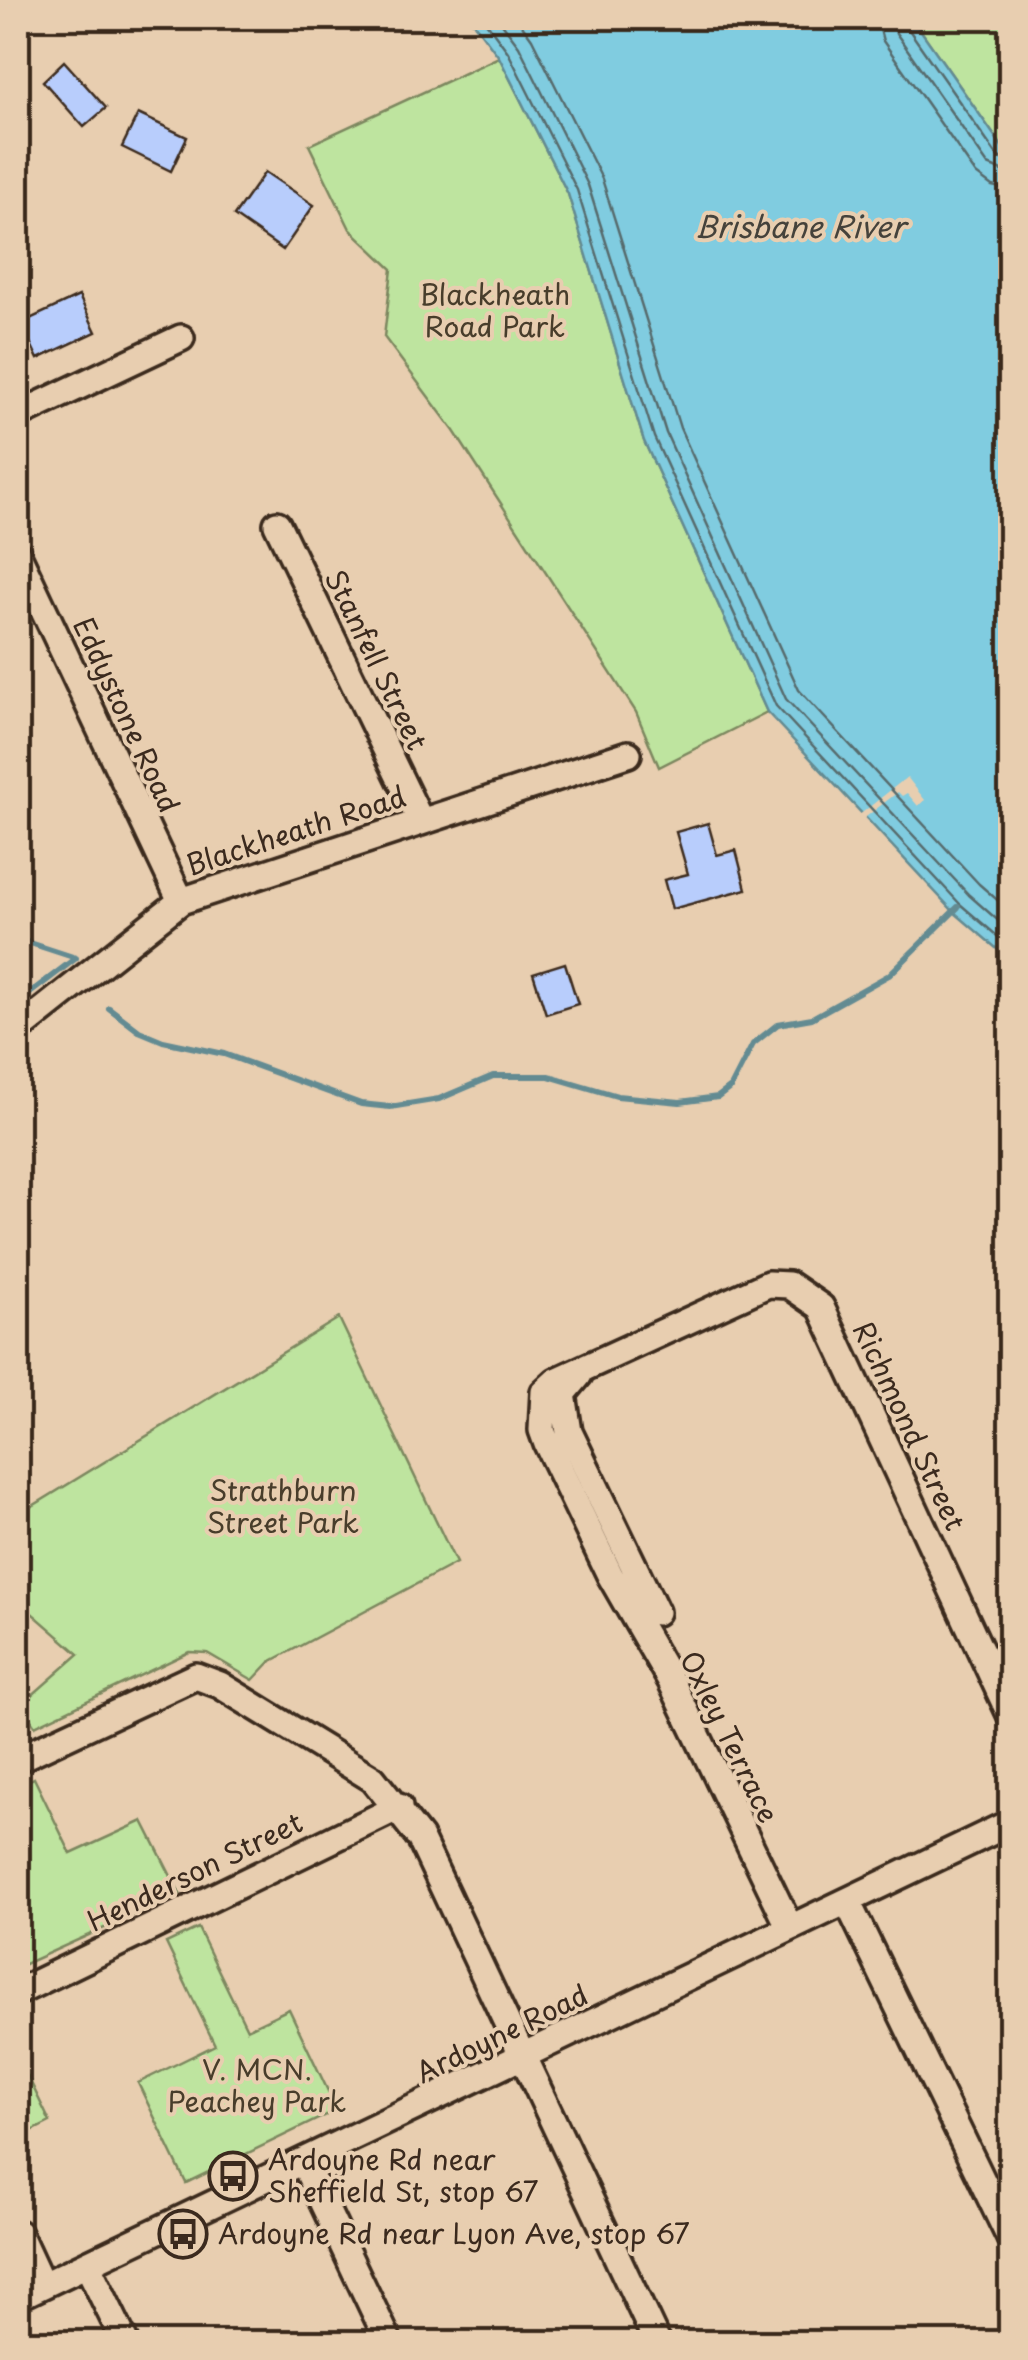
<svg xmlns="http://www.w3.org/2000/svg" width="1028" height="2360" font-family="'Playpen Sans',sans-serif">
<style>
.green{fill:#bee49f;stroke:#7c875e;stroke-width:2.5}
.water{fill:#80cce0;stroke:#648b92;stroke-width:2.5}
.pier{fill:#e8ceb0}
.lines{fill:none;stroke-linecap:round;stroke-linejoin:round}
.shore{stroke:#576b6c;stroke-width:2.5}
.stream{stroke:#648b92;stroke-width:6}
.building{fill:#b8cdfc;stroke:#3b2a1e;stroke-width:2.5}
.minor-casing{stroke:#3b2a1e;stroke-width:32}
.minor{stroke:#e8ceb0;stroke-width:25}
.labels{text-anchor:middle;stroke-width:8;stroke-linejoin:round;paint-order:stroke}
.park-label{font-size:28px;fill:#483d2b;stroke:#e8ceb0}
.street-label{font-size:28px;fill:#3b2a1e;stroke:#e8ceb0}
.poi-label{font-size:28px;fill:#3b2a1e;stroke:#e8ceb0;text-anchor:start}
.water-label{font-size:30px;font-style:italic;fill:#45423b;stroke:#e8ceb0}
</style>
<rect width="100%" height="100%" fill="#e8ceb0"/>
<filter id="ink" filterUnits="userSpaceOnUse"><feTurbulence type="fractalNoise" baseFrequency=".01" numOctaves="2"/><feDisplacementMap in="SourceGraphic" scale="20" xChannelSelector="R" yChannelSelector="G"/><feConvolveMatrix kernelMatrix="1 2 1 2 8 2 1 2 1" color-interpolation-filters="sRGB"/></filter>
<g filter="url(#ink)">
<path class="green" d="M 912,18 L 1005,18 L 1010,23 L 1010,158 Z
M 499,57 L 568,194 L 644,441 L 767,712 L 659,767 L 636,712 L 454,431 L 384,337 L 392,269 L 350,229 L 309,145 Z
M 339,1318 L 456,1563 L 270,1662 L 253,1680 L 207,1653 L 189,1652 L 35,1726 L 21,1705 L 79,1654 L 25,1607 L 18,1612 L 18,1515 Z
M 34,1778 L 71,1854 L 143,1821 L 180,1894 L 18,1967 L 18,1786 Z
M 198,1928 L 247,2029 L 289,2009 L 337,2110 L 186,2183 L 138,2083 L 215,2045 L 166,1943 Z
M 18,2056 L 50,2122 L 18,2138 Z"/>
<path class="water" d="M 470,18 L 912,18 L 1010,158 L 1010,960 L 954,912 L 767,712 L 644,441 L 568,194 L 499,57 Z"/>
<path class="pier" d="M 907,777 L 925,800 L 918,806 L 907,793 L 902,796 L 898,792 L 862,820 L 858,816 Z"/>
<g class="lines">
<path class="shore" d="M 483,18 L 508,52 L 577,190 L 654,437 L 776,706 L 960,904 L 1010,947
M 498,18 L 519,46 L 588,185 L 666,433 L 786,699 L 969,895 L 1010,931
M 517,18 L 532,39 L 602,179 L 680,428 L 799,690 L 979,884 L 1010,911
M 877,18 L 883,41 L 976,174 L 992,186 L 1010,190
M 892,18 L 896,33 L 988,165 L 1010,174
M 905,18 L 907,27 L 998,157 L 1010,162"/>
<path class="stream" d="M 18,939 L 76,958 L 18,1002
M 109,1008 L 139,1031 L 163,1041 L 224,1054 L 361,1104 L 390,1107 L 439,1099 L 493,1076 L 549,1076 L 617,1096 L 680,1102 L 718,1097 L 731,1087 L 753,1044 L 778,1024 L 812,1018 L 889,975 L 958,907"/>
</g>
<path class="building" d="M 64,61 L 106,108 L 84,127 L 43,81 Z
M 138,114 L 187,137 L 171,171 L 122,147 Z
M 265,172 L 314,205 L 283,250 L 234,216 Z
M 79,296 L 96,332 L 38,359 L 21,323 Z
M 708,823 L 717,855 L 736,850 L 746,889 L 672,909 L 664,880 L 688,874 L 676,832 Z
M 565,963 L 578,1004 L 546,1014 L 533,973 Z"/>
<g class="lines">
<g class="minor-casing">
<path id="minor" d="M 18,415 L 181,338
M 277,524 L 421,822
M 18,555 L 181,901
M 18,1030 L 181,901 L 628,754
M 579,1375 L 563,1394 L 569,1432 L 656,1612
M 18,1759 L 196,1676 L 220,1685 L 373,1779 L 420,1838 L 657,2342
M 847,1901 L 1010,2238
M 790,1928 L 671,1681 L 610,1575 L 547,1444 L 542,1430 L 544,1392 L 556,1381 L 768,1284 L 789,1285 L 821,1307 L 1010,1714
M 18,1992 L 399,1807
M 303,2161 L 389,2342
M 18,2233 L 42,2285
M 87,2264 L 125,2342
M 18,2297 L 1010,1823"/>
</g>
<use href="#minor" class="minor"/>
</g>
</g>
<defs>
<g id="bus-ring" transform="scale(2.5)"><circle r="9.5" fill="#e8ceb0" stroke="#3b2a1e" stroke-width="1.5"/><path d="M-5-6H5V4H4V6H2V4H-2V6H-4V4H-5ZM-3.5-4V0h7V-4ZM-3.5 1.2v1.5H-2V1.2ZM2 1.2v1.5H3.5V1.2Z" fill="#3b2a1e"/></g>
</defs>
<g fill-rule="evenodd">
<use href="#bus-ring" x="233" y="2176"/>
<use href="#bus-ring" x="183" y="2234"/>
</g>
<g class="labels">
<g class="park-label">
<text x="495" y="305">Blackheath<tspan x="495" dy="32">Road Park</tspan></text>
<text x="283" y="1501">Strathburn<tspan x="283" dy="32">Street Park</tspan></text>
<text x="257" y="2080">V. MCN.<tspan x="257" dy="32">Peachey Park</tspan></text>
</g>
<g class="street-label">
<text transform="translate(376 660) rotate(64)" y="10">Stanfell Street</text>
<text transform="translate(126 715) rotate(65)" y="10">Eddystone Road</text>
<text transform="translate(296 831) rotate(-18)" y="10">Blackheath Road</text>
<text transform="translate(909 1426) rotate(65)" y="10">Richmond Street</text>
<text transform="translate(729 1737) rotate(64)" y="10">Oxley Terrace</text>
<text transform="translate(195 1872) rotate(-26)" y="10">Henderson Street</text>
<text transform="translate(502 2034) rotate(-26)" y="10">Ardoyne Road</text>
</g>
<g class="poi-label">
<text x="268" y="2170">Ardoyne Rd near<tspan x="268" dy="32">Sheffield St, stop 67</tspan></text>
<text x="218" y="2244">Ardoyne Rd near Lyon Ave, stop 67</text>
</g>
<g class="water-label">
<text x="800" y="238">Brisbane River</text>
</g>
</g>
<rect width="1028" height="2360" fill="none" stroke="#e8ceb0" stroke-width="60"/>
<rect x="30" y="30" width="968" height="2300" fill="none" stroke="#3b2a1e" stroke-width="4" filter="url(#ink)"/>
</svg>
